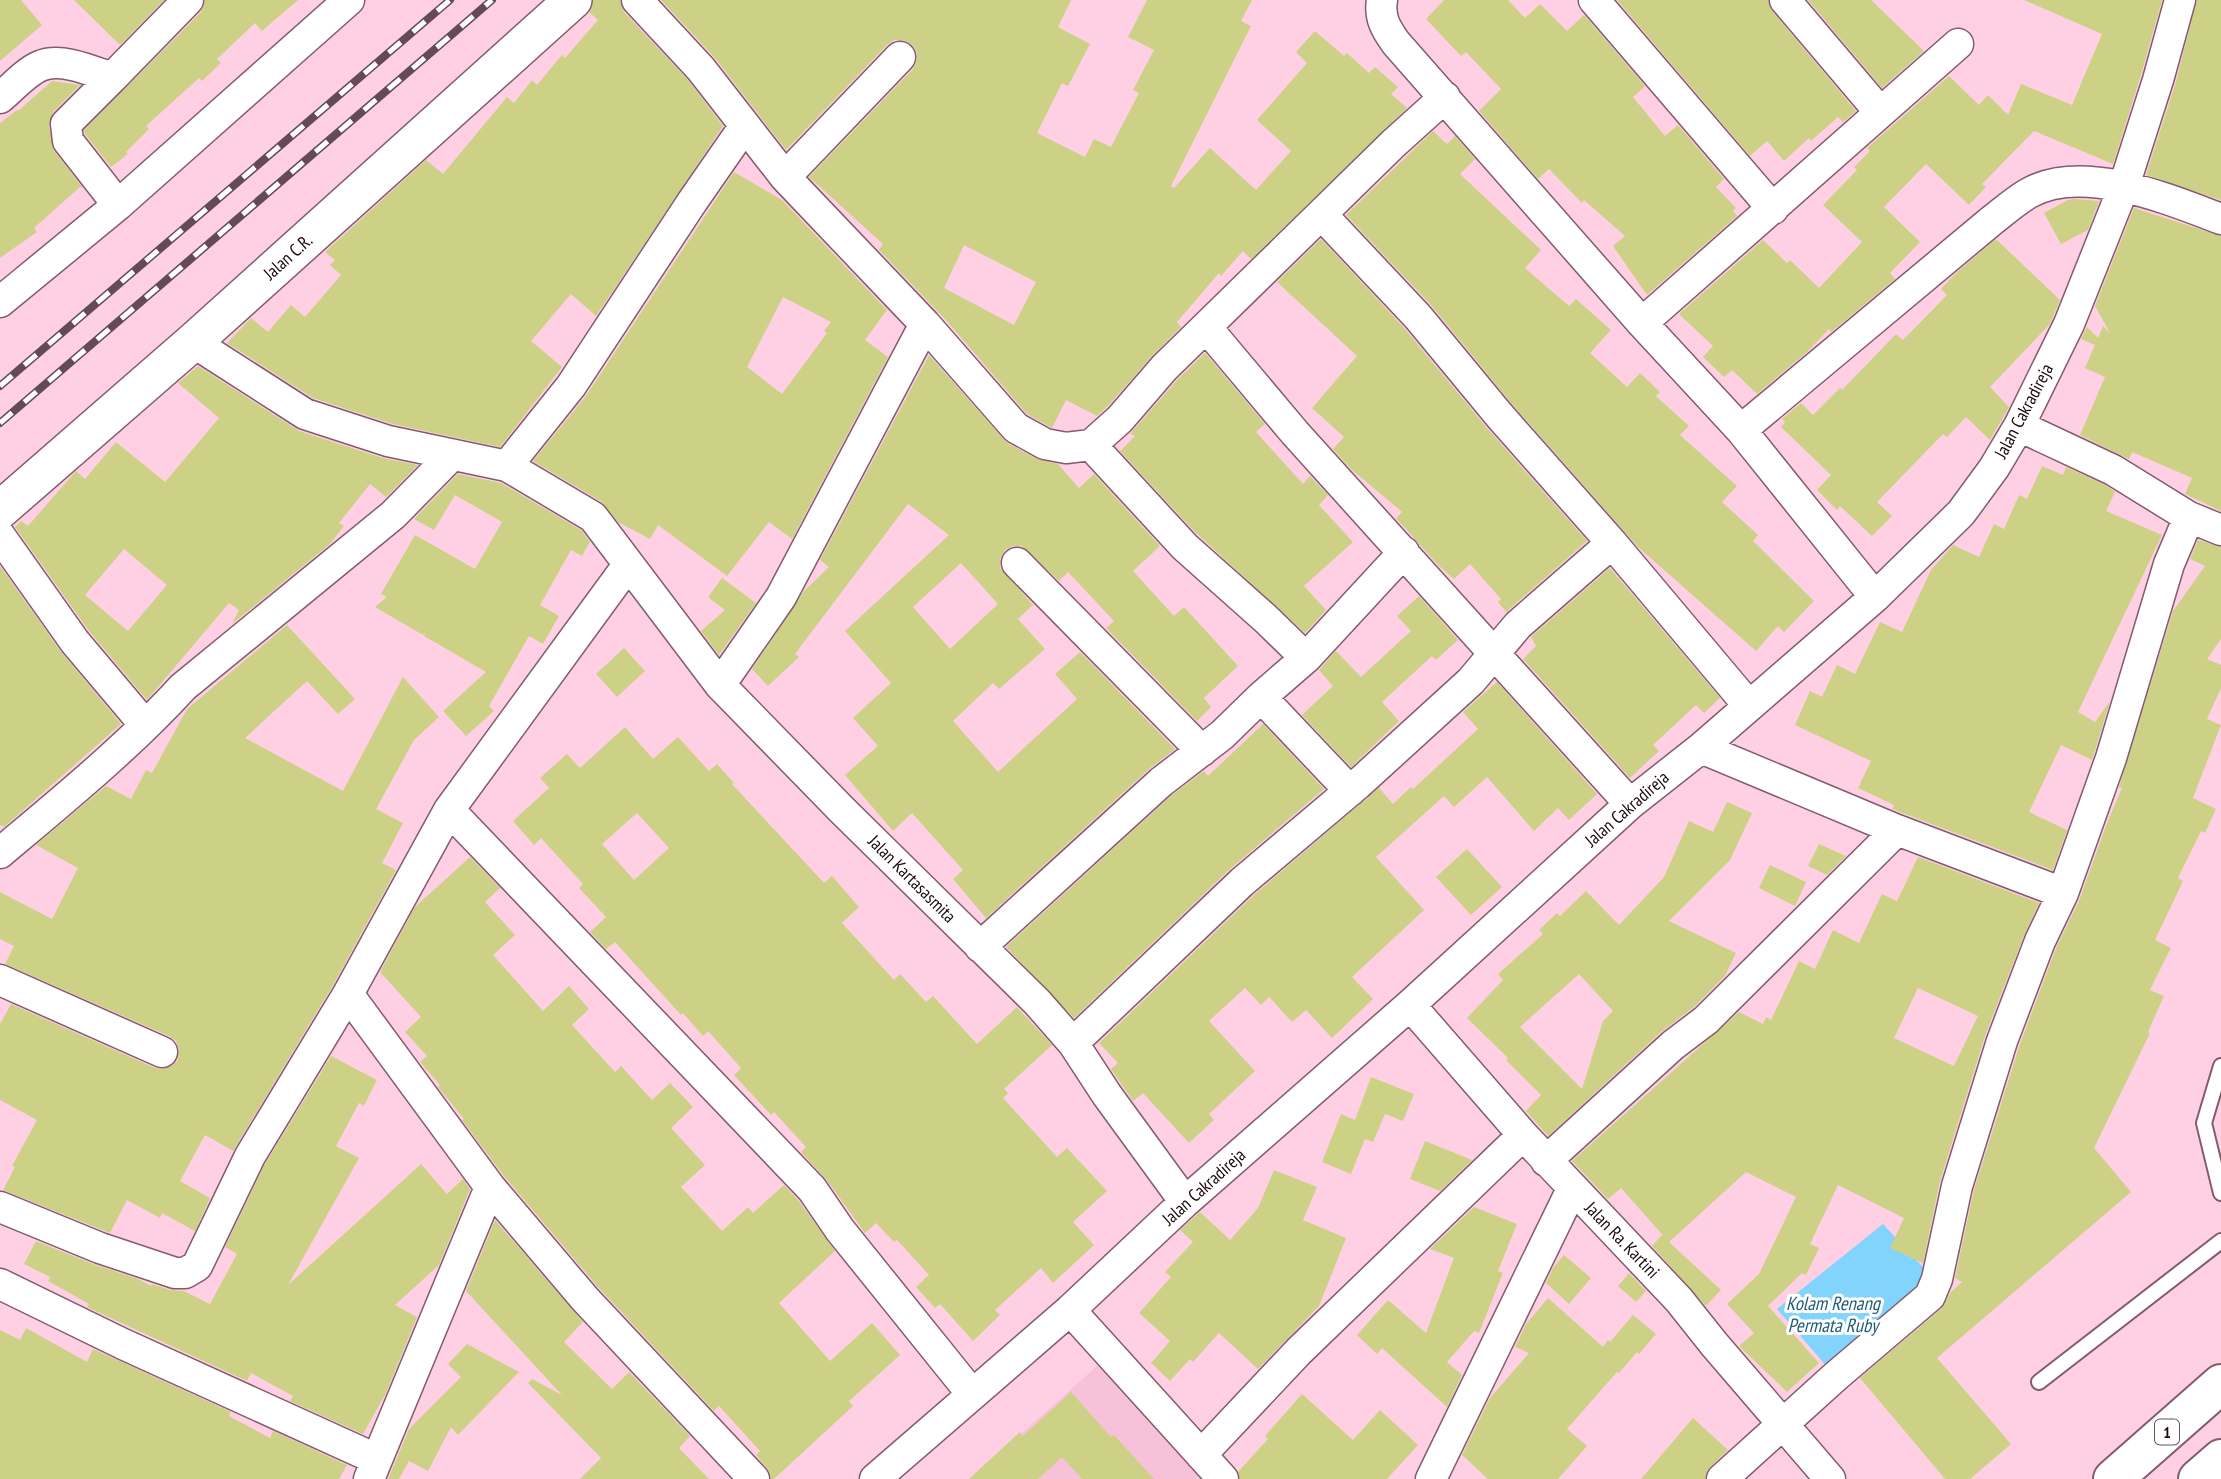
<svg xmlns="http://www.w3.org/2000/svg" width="2221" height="1479" font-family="'PT Sans Narrow',sans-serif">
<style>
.built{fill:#f7c2d9}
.water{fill:#83d4fd}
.building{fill:#cdd186;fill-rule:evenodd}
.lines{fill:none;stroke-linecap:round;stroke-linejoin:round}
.service-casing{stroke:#835b6d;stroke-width:18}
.minor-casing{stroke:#835b6d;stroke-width:33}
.tertiary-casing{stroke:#835b6d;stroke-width:40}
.primary-casing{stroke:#835b6d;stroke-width:42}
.service{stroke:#fff;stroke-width:14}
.minor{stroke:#fff;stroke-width:30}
.tertiary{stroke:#fff;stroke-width:37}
.primary{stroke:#fff;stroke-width:38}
.rail-casing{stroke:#634a55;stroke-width:8}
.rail{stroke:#fff;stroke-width:5;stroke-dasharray:16;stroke-linecap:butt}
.labels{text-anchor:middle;stroke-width:6;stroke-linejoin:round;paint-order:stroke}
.shield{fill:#fff;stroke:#5f5459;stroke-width:2}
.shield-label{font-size:16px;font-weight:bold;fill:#1a0b12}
.street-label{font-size:18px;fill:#1a0b12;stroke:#fff}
.water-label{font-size:19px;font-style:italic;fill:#1f5e79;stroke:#fff}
</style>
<rect width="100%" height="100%" fill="#ffd0e4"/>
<path class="built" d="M 1098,1365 L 1205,1479 L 971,1479 Z"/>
<path class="water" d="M 1883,1224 L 1933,1278 L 1829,1369 L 1777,1309 Z"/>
<path class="building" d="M 0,0 L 21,0 L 42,25 L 0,61 Z
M 74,0 L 164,0 L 120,45 Z
M 205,0 L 298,0 L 262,31 L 255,23 L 217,59 L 221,63 L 202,81 L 199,78 L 146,126 L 149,129 L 126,152 L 128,154 L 111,167 L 85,134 L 84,130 L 201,12 Z
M 593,0 L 620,0 L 624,12 L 688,80 L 723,126 L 596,316 L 571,294 L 531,341 L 562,367 L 500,447 L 393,424 L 313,398 L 227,343 L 251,318 L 268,332 L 291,305 L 305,317 L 341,275 L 330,265 L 335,260 L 325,252 L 426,160 L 443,174 L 507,97 L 514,103 L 532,80 L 537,85 L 562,55 L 565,58 L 598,20 L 589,12 Z
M 661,0 L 1071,0 L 1058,27 L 1090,44 L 1068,86 L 1062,83 L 1037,133 L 1085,157 L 1094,139 L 1111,147 L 1139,93 L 1133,90 L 1154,50 L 1128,37 L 1147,0 L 1252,0 L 1241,21 L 1251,26 L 1171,186 L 1174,188 L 1210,148 L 1256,190 L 1291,151 L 1257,120 L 1307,63 L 1296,52 L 1315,31 L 1344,56 L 1347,53 L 1369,73 L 1375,67 L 1398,87 L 1391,94 L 1407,108 L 1251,259 L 1243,251 L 1221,276 L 1219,273 L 1177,322 L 1181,327 L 1151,357 L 1107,407 L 1097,416 L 1066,400 L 1052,428 L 1027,414 L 946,320 L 879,250 L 883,244 L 809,177 L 913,69 L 917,60 L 917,53 L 913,45 L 903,40 L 894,40 L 887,45 L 786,150 L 715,58 ZM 964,245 L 1036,282 L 1014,325 L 944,288 Z
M 1444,0 L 1508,0 L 1525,18 L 1540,4 L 1567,31 L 1584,15 L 1645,86 L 1633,97 L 1665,136 L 1678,125 L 1724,179 L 1716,187 L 1736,208 L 1733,211 L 1737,216 L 1647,295 L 1613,246 L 1625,236 L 1584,200 L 1582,203 L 1549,169 L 1538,179 L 1479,111 L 1501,89 L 1466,52 L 1461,56 L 1426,19 Z
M 1617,0 L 1768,0 L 1772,11 L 1856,111 L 1843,122 L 1838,117 L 1811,141 L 1809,138 L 1784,161 L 1767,141 L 1750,156 Z
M 1808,0 L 1871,0 L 1924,51 L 1882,88 Z
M 2024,0 L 2162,0 L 2141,75 L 2113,164 L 2034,131 L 1982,184 L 1986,187 L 1969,205 L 1926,164 L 1884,207 L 1920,242 L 1890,273 L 1895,279 L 1831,332 L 1829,329 L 1808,351 L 1757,394 L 1732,370 L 1724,377 L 1703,357 L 1713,346 L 1679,314 L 1763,240 L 1787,263 L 1790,260 L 1819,288 L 1862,242 L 1823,205 L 1857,170 L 1854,167 L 1870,151 L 1867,148 L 1949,76 L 1979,105 L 1988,95 L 2008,115 L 2021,84 L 2072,105 L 2102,34 Z
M 2197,0 L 2221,0 L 2221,200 L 2146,175 L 2175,85 Z
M 52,81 L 80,85 L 53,112 L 49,126 L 54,151 L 83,188 L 80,187 L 34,228 L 37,232 L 0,258 L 0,123 L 17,110 L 18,111 Z
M 1433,131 L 1447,144 L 1455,136 L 1475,159 L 1460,174 L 1541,250 L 1525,268 L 1569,306 L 1576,299 L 1611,330 L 1590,353 L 1627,387 L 1640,373 L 1660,392 L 1656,396 L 1689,426 L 1680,435 L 1737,486 L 1722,502 L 1758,535 L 1753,541 L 1814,601 L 1784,632 L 1778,626 L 1756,651 L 1638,547 L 1512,404 L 1431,305 L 1346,215 Z
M 734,172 L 782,200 L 887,310 L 865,340 L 888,357 L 792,539 L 769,522 L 727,576 L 658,525 L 650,539 L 618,522 L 602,502 L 533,461 L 586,396 ZM 783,297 L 831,322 L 824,331 L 827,333 L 782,394 L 747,367 Z
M 2075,199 L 2099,201 L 2088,230 L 2061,244 L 2044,213 L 2068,200 Z
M 2134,208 L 2221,236 L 2221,511 L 2185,494 L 2192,478 L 2132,452 L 2129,459 L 2080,435 L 2105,377 L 2085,368 L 2095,345 L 2081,339 L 2087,327 L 2098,338 L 2103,326 L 2110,333 L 2095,306 Z
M 1321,239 L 1405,329 L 1486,427 L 1587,541 L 1506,612 L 1498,602 L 1501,599 L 1470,564 L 1454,579 L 1438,565 L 1396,518 L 1402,512 L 1351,469 L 1333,449 L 1344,437 L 1312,408 L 1357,356 L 1277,282 Z
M 1996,239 L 2060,300 L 2053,317 L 2049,325 L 1990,387 L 2009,407 L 1990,440 L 1966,417 L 1947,437 L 1943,434 L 1877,502 L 1892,516 L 1872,536 L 1840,506 L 1837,510 L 1817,490 L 1831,475 L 1781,427 L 1785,422 L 1782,419 L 1801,403 L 1813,415 L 1840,388 L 1842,390 L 1896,334 L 1903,340 L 1947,295 L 1941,289 L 1955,274 Z
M 1205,353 L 1265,424 L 1256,432 L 1303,484 L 1310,476 L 1328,495 L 1319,505 L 1353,542 L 1304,586 L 1326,610 L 1305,633 L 1192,529 L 1120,451 L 1135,436 L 1130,434 L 1177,380 Z
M 929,355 L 1007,443 L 1037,459 L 1058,464 L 1079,488 L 1094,474 L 1160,546 L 1133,571 L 1174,616 L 1184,607 L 1238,666 L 1204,698 L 1211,707 L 1197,721 L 1106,628 L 1114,621 L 1068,572 L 1059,581 L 1022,546 L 1013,546 L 1005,550 L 1000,559 L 1000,568 L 1033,605 L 1018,619 L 1045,649 L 999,689 L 993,683 L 953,721 L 998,772 L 1077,699 L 1055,674 L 1080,652 L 1175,749 L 1149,769 L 986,918 L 953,879 L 963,870 L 912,813 L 893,831 L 845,775 L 878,746 L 853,718 L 891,683 L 845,631 L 949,535 L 908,504 L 795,654 L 799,657 L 768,686 L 752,669 L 804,591 L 829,567 L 820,560 ZM 961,563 L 998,604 L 950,649 L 913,607 Z
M 198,366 L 299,431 L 383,458 L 418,465 L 386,497 L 370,484 L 339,523 L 344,526 L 330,544 L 303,566 L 300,564 L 303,566 L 232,624 L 239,610 L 229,603 L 147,700 L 89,631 L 15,527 L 21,521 L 28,526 L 76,471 L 85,479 L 116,442 L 165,482 L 219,418 L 178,383 ZM 124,549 L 167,585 L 128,631 L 85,595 Z
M 2042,466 L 2063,475 L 2066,467 L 2105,485 L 2115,492 L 2106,511 L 2162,535 L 2078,712 L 2095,722 L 2110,701 L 2092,760 L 2061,745 L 2029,812 L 2067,830 L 2053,870 L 1892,809 L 1894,805 L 1858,788 L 1871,761 L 1795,725 L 1810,691 L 1822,697 L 1837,665 L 1855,674 L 1880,622 L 1902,632 L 1931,570 L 1953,545 L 1979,557 L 1994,524 L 2004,529 L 2019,495 L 2027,499 Z
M 458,474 L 501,483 L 581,530 L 590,542 L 582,556 L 571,550 L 540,605 L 559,616 L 543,644 L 529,636 L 489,706 L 494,711 L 466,736 L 443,711 L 486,672 L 424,636 L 426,632 L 423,635 L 375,607 L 387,597 L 381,594 L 415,535 L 475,569 L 502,522 L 455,495 L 434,530 L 414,519 Z
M 2198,540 L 2221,547 L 2221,639 L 2207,659 L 2221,665 L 2221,688 L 2207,719 L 2221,725 L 2193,798 L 2216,809 L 2205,833 L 2201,831 L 2178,878 L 2183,881 L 2155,940 L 2171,948 L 2150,990 L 2164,996 L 2148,1032 L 2150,1033 L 2094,1148 L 2131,1192 L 1937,1358 L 2011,1444 L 1970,1479 L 1945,1479 L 1860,1378 L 1941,1309 L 1951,1292 L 1962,1282 L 1955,1278 L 1974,1190 L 2019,1047 L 2056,948 L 2079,901 L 2107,823 L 2122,788 L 2119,787 L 2173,611 L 2205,566 L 2190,559 Z
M 0,566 L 61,652 L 121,724 L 4,827 L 0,825 Z
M 1610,568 L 1720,698 L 1704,713 L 1696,705 L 1653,745 L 1659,751 L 1630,778 L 1523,659 L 1536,646 L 1531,637 Z
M 722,578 L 756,603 L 719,655 L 701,631 L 725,610 L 708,597 Z
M 1419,596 L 1458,640 L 1436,660 L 1432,656 L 1382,702 L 1399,721 L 1351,767 L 1302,715 L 1333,686 L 1319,670 L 1336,651 L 1361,677 L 1411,631 L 1397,616 Z
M 287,625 L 355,699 L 338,714 L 307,681 L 245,738 L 343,791 L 403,677 L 439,717 L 414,740 L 376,809 L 403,823 L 382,863 L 396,870 L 333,985 L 233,1151 L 205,1135 L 180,1181 L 210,1198 L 195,1231 L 162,1213 L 160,1218 L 127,1200 L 110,1233 L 3,1190 L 15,1167 L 12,1166 L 37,1120 L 0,1100 L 0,1024 L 11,1004 L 155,1068 L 163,1069 L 172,1066 L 178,1060 L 179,1049 L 176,1041 L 169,1036 L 5,964 L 14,946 L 0,939 L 0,892 L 52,919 L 78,868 L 36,845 L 106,786 L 131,799 L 146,770 L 152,773 L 187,709 Z
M 624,648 L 645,671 L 617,697 L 596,674 Z
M 1497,682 L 1597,794 L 1569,820 L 1558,808 L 1534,831 L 1487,777 L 1454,807 L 1444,796 L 1376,857 L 1424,910 L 1352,977 L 1373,999 L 1332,1038 L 1306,1010 L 1292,1022 L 1269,997 L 1261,1005 L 1245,988 L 1209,1021 L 1255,1071 L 1209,1114 L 1214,1120 L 1189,1143 L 1143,1093 L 1133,1101 L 1111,1069 L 1118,1063 L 1099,1043 L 1254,895 L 1379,788 L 1393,804 L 1411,787 L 1413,789 L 1478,729 L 1463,712 Z
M 1263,724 L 1324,789 L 1230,869 L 1074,1018 L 1006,947 L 1172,795 L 1204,771 L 1208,776 Z
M 625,727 L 653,759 L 678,737 L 709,771 L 717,764 L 734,783 L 732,784 L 824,883 L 832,876 L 859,907 L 842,923 L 894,980 L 900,974 L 926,1002 L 933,996 L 977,1044 L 1017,1007 L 1052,1045 L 1004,1089 L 1008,1093 L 1003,1098 L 1057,1157 L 1067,1148 L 1107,1191 L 1073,1222 L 1094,1245 L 1053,1283 L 1041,1268 L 995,1310 L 1000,1315 L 973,1341 L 940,1304 L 935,1308 L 916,1287 L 929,1275 L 897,1240 L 894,1242 L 876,1223 L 865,1233 L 826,1179 L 801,1152 L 806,1147 L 774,1112 L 771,1115 L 734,1075 L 741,1068 L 708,1031 L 703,1036 L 683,1013 L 681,1015 L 615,942 L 606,949 L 590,932 L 606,917 L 579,888 L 583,884 L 541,838 L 534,845 L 513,821 L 549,788 L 540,778 L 567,754 L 580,768 ZM 637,813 L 669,848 L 634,880 L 602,844 Z
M 1727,802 L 1752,813 L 1730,860 L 1669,921 L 1736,953 L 1725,976 L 1694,1007 L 1661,1032 L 1548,1136 L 1526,1111 L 1541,1095 L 1506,1060 L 1508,1058 L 1467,1018 L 1503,980 L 1498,974 L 1543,934 L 1539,930 L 1557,913 L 1560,916 L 1586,891 L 1619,925 L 1664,877 L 1689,821 L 1713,832 ZM 1579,974 L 1613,1011 L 1603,1021 L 1582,1089 L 1520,1027 Z
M 1819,844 L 1846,856 L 1827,875 L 1808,866 Z
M 1467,849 L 1502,887 L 1471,915 L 1436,877 Z
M 470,857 L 500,888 L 485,902 L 515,935 L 493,955 L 543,1011 L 569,986 L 589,1009 L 572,1025 L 615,1072 L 621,1066 L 652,1100 L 670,1083 L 693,1107 L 671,1128 L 705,1165 L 681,1187 L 722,1231 L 748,1207 L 753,1213 L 784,1185 L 798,1200 L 835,1251 L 779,1303 L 830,1361 L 872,1323 L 900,1355 L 849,1401 L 853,1406 L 774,1479 L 771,1479 L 767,1468 L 756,1455 L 760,1451 L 719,1406 L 714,1411 L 598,1287 L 504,1176 L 462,1120 L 464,1119 L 438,1087 L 440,1085 L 420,1062 L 427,1056 L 405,1032 L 421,1017 L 380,972 L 415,907 Z
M 1918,857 L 2039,903 L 2024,935 L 1985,1036 L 1940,1181 L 1923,1263 L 1890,1248 L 1904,1218 L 1838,1185 L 1810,1244 L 1819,1248 L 1806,1275 L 1802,1273 L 1768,1306 L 1819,1363 L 1787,1392 L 1739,1346 L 1754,1333 L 1727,1304 L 1759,1274 L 1796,1197 L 1746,1172 L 1669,1242 L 1721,1290 L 1706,1306 L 1652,1246 L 1662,1235 L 1667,1240 L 1621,1188 L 1608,1199 L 1572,1161 L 1739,1012 L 1763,1024 L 1766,1017 L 1771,1020 L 1799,961 L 1815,969 L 1833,930 L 1859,943 L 1882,894 L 1897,901 ZM 1918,988 L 1978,1016 L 1954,1066 L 1894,1038 Z
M 1770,865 L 1806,882 L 1795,906 L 1759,888 Z
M 331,1056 L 377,1080 L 364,1106 L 359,1103 L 336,1146 L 359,1158 L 288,1285 L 421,1164 L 447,1194 L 463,1179 L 470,1189 L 439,1265 L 395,1305 L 417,1317 L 386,1393 L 363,1434 L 290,1401 L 293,1396 L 251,1373 L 247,1381 L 87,1307 L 89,1304 L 48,1281 L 50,1277 L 24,1264 L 36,1241 L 93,1264 L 138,1279 L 151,1286 L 152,1284 L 170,1290 L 184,1291 L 210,1304 L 237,1254 L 225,1247 L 265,1164 Z
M 1371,1077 L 1414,1094 L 1403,1121 L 1385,1114 L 1373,1142 L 1365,1139 L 1351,1174 L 1322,1162 L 1341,1114 L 1355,1120 Z
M 1425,1141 L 1472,1160 L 1440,1191 L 1410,1179 Z
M 1274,1170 L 1317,1187 L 1303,1220 L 1346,1238 L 1319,1306 L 1258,1369 L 1219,1333 L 1193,1362 L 1190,1359 L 1170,1381 L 1151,1363 L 1170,1341 L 1139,1313 L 1171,1277 L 1165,1272 L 1193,1242 L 1180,1230 L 1200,1212 L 1230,1240 L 1258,1208 Z
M 1474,1207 L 1517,1224 L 1498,1271 L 1503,1273 L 1479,1333 L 1474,1331 L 1447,1362 L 1462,1375 L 1447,1407 L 1382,1348 L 1377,1354 L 1357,1335 L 1388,1300 L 1426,1333 L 1454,1258 L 1430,1249 Z
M 495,1220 L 583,1322 L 564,1342 L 612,1389 L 629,1372 L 690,1436 L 679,1448 L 709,1479 L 580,1479 L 601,1458 L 528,1383 L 532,1379 L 562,1395 L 466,1291 Z
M 1564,1255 L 1591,1278 L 1569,1304 L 1546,1283 L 1553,1268 Z
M 1629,1273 L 1646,1291 L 1636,1302 L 1618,1286 Z
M 1548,1298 L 1603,1347 L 1608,1340 L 1610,1342 L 1633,1315 L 1656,1334 L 1639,1354 L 1637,1352 L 1619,1373 L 1617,1372 L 1567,1429 L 1587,1446 L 1558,1479 L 1488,1479 L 1462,1455 L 1490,1398 L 1529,1353 L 1515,1347 L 1526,1324 Z
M 26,1328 L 87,1362 L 93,1349 L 231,1412 L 229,1416 L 270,1438 L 273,1431 L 347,1465 L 339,1479 L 0,1479 L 0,1330 L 20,1340 Z
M 467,1344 L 519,1372 L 458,1435 L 451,1427 L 428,1471 L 409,1461 L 399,1479 L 388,1479 L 409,1429 L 461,1377 L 448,1364 Z
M 1071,1392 L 1111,1437 L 1114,1435 L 1154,1479 L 1082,1479 L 1062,1457 L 1038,1479 L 969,1479 L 1020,1432 L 1023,1436 Z
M 1302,1394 L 1353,1440 L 1380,1410 L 1418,1445 L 1387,1479 L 1240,1479 L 1238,1472 L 1268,1439 L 1265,1436 Z
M 1693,1418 L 1728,1450 L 1710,1467 L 1705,1479 L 1641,1479 Z"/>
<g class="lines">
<g class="service-casing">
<path id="service" d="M 2221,1066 L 2204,1123 L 2221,1193
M 2039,1382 L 2221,1241"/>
</g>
<g class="minor-casing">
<path id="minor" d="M 637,0 L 701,69 L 785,177 L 925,324 L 1016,428 L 1045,444 L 1066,448 L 1091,445 L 1120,419 L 1164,368 L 1393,144 L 1445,97
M 1382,0 C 1379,18 1386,29 1396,43 L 1642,323 L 1741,430 L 1875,597
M 1594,0 L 1773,209
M 1785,0 L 1879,111
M 0,98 C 12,88 26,72 40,66 C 61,57 92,71 112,78 L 188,0
M 785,177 L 900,57
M 118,205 L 349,0
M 1322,215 L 1418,317 L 1499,415 L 1612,543 L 1749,706
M 0,302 L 118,205 L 68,141 L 66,124 L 112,78
M 1642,323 L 1958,44
M 1206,327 L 1295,433 L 1630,804
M 193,342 L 305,414 L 388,441 L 507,466 L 593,517 L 720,685 L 842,810 L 1037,1002 L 1073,1043 L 1107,1095 L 1185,1202
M 2019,426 L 2113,470 L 2189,517 L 2221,530
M 1741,430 L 1990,222 C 2003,212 2015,201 2029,193 C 2083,163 2168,199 2221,219
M 1091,445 L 1185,547 L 1267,620 L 1306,658
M 507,466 L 571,386 L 692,202 L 744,127
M 0,536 L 75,642 L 145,725
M 1017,563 L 1202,751
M 720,685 L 781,597 L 925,324
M 1701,748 L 1897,830 L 2063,893
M 1350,791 L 1261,697 L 1306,658 L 1404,552
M 449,810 L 812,1189 L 840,1230 L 972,1394
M 0,853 C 63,800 128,747 183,687 L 393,515 L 452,455
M 980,947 L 1161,782 L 1222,735 L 1261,697
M 0,980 L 162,1052
M 348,994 L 490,1187 L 585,1299 L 754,1479
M 1410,1005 L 1523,1135 L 1679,1300 L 1714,1344 L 1830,1479
M 1073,1043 L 1242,882 L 1358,784 L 1471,681 L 1518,625 L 1612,543
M 1546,1161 L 1673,1045 L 1706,1020 L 1897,830
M 0,1207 L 100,1248 L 175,1273 L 185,1273 L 197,1266 L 250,1156 L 348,994 L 449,810 L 628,565
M 0,1284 L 123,1344 L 376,1459
M 1070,1310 L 1223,1479
M 1201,1455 L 1299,1351 L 1523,1135
M 369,1479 L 490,1187
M 875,1479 L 1070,1310 L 1185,1202 L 1410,1005 L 1630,804 L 1701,748 L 1875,597 L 1961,513 L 1994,468 L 2019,426 L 2069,324 L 2124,186 L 2158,80 L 2180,0
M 1431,1479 L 1572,1189
M 1722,1479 L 1836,1376 L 1930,1296 L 1937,1279 L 1957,1186 L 2002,1041 L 2040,941 L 2063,893 L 2111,758 L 2169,564 L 2189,517"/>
</g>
<g class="tertiary-casing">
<path id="tertiary" d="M 0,510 L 193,342 L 573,0"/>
</g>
<g class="primary-casing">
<path id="primary" d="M 2113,1479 L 2221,1384
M 2198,1479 L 2221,1459"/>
</g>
<use href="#service" class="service"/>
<use href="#minor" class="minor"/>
<use href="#tertiary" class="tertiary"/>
<use href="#primary" class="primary"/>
<g class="rail-casing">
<path id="rail" d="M 0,386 L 450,0
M 0,423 L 492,0"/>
</g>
<use href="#rail" class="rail"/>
</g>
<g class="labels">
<rect class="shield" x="2155" y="1419.5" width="24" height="25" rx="5"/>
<g class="shield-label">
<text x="2167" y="1438">1</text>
</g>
<g class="street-label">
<text transform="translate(288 257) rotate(-42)" y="6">Jalan C.R.</text>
<text transform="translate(2024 411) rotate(-62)" y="6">Jalan Cakradireja</text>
<text transform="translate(1627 809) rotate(-41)" y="6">Jalan Cakradireja</text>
<text transform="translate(912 879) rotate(45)" y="6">Jalan Kartasasmita</text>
<text transform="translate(1204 1187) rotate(-42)" y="6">Jalan Cakradireja</text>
<text transform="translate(1622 1240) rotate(46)" y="6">Jalan Ra. Kartini</text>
</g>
<g class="water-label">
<text x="1833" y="1310">Kolam Renang<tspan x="1833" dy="22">Permata Ruby</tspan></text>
</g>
</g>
</svg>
